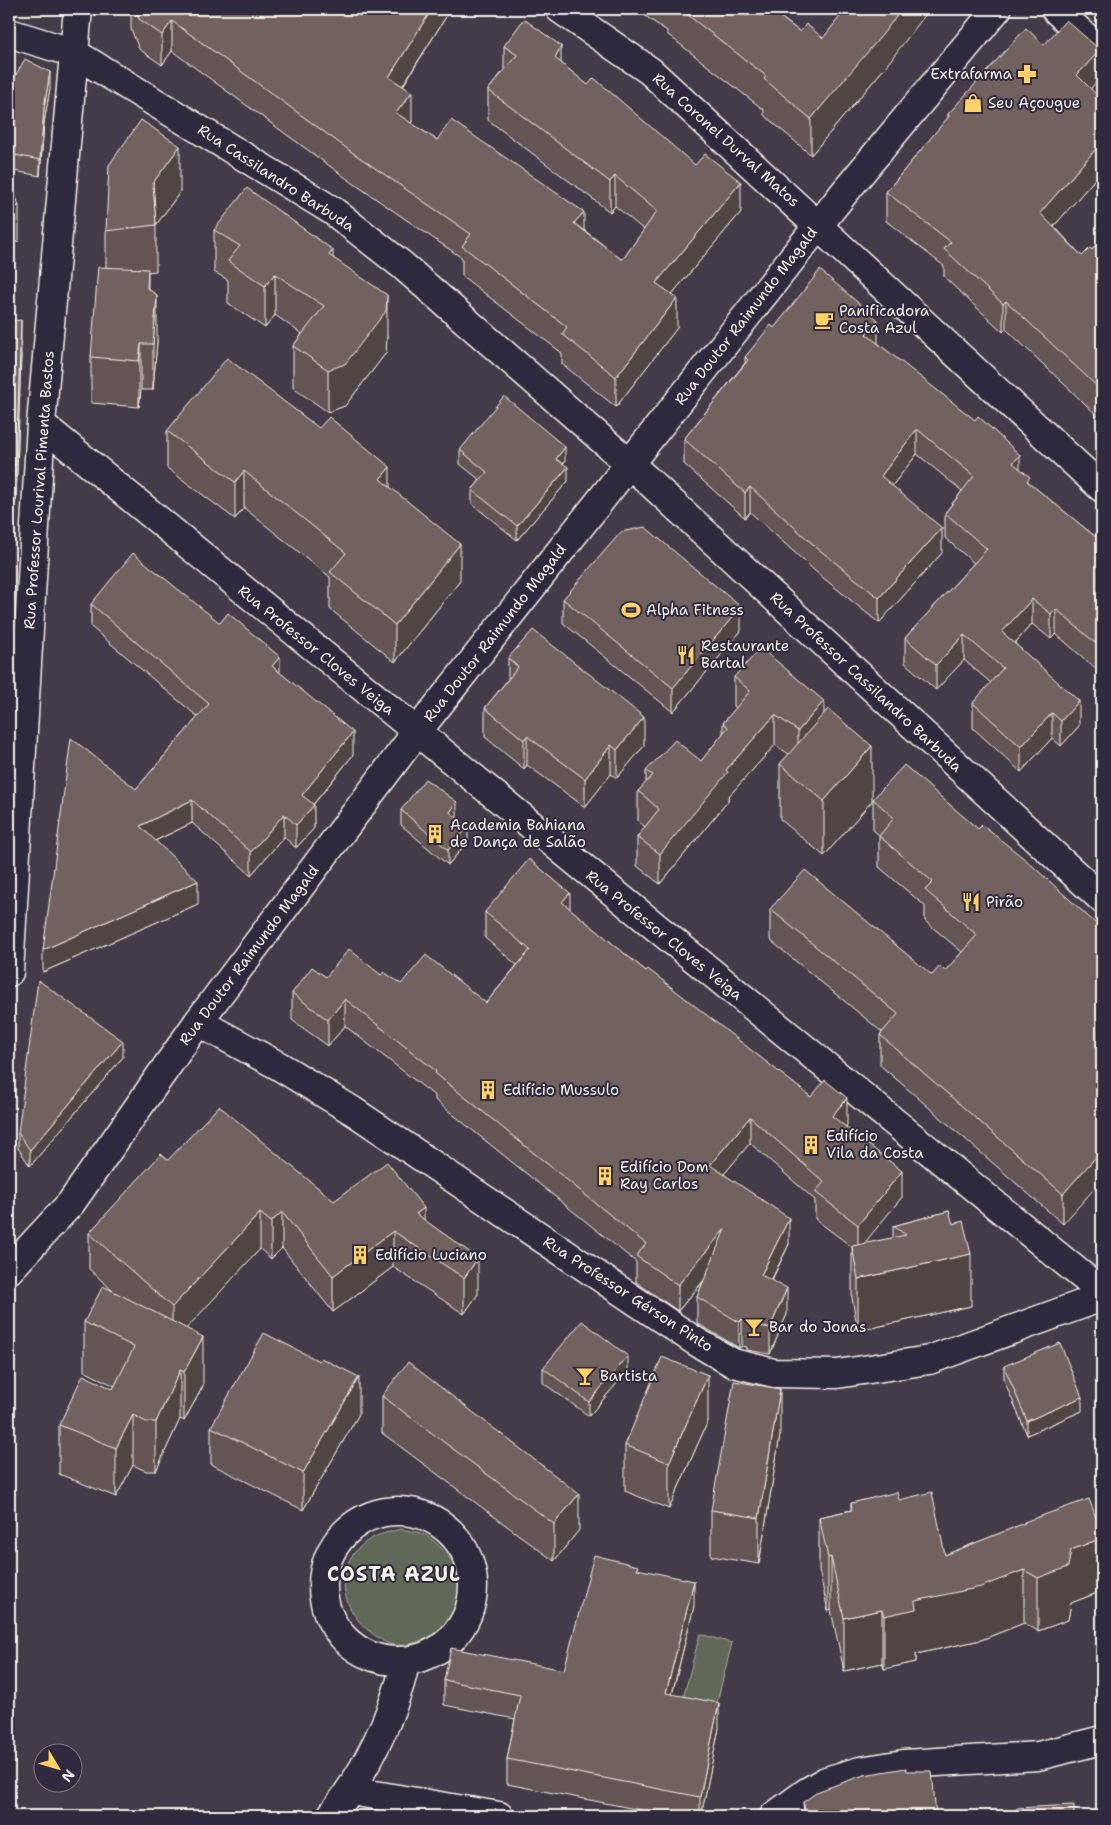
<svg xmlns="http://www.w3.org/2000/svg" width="1111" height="1825" font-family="'Shantell Sans',sans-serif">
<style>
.green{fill:#616759;stroke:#aaaca0}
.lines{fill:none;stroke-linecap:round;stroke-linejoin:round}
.minor-casing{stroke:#f4f1e8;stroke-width:31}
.minor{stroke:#2f2a3d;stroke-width:28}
.wall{fill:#625452;stroke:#f4f1e8}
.shaded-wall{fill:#504542;stroke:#f4f1e8}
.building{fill:#72625f;stroke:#f4f1e8}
.labels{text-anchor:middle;stroke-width:4;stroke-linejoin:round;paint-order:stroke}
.poi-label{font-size:15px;fill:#f4f1e8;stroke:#2f2a3d;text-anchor:start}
.street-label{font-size:15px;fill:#f4f1e8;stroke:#2f2a3d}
.district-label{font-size:20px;font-weight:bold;letter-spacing:1px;fill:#f4f1e8;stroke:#2f2a3d}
</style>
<rect width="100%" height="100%" fill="#433b47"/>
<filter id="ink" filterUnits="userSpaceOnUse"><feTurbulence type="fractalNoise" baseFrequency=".02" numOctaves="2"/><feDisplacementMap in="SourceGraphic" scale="10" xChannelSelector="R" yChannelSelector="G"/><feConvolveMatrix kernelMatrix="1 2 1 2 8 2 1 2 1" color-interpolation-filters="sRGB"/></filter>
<g filter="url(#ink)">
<path class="green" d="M 401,1529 C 408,1531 416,1531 423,1534 C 436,1539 456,1563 460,1576 C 464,1589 460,1601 455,1613 C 450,1626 439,1632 428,1638 C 420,1641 407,1646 398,1646 C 386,1645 377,1637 368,1630 C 335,1603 334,1553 379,1535 C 385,1533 393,1531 401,1529 Z
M 700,1634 L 732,1643 L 713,1718 L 680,1710 Z"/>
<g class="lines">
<g class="minor-casing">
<path id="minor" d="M 560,9 L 650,71 L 1102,488
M 1055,9 L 1102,52
M 9,33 L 74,53 L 333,211 L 402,265 L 630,464 L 1102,899
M 41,424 L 1102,1292
M 9,972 L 41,424 L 78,9
M 198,1022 L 279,1066 L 353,1111 L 695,1341 L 733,1363 L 774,1373 L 837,1374 L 929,1360 L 1102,1297
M 9,1270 L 71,1203 L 198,1022 L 416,733 L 844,193 L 997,9
M323 1586a75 75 0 1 1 150 0a75 75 0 1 1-150 0Z
M 351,1791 L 499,1816
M 331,1816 C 366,1772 393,1716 406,1661
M 774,1816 L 807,1792 L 826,1781 L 860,1771 L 904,1764 L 1038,1756 L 1102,1740"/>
</g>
<use href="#minor" class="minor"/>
</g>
<path class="wall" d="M 131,9 L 449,9 L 449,12 L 403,86 L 412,122 L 411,123 L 437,140 L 584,230 L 621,259 L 623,259 L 644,230 L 615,206 L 610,212 L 488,120 L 488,90 L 504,70 L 504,46 L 561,63 L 741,212 L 672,294 L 677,328 L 616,407 L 562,364 L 562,353 L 462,276 L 462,258 L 353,183 L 172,51 L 162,65 L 139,49 L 131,29 Z
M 635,9 L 770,9 L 800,32 L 823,38 L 882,71 L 811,155 L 764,115 L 764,110 L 667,34 L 667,31 Z
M 1044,45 L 1100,78 L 1091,88 L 1102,171 L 1054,226 L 1082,256 L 1092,250 L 1102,238 L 1102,420 L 1006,329 L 1003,332 L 944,277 L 944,266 L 886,221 L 886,192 L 948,118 L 948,114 Z
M 9,75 L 14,78 L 50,88 L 44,123 L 40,176 L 9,170 Z
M 180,192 L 156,225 L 156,271 L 148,272 L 148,288 L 157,341 L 153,390 L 141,390 L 139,407 L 91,403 L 91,357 L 106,267 L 106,231 Z
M 214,230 L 333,258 L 387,336 L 386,353 L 345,406 L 328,412 L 293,388 L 293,346 L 302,334 L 275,315 L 265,328 L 228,303 L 228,280 L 214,272 Z
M 9,321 L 21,355 L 16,501 L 12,501 L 9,528 Z
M 774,328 L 878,343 L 1020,469 L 1030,484 L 1102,542 L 1102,674 L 1056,634 L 1051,639 L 1032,624 L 1015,643 L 1079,726 L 1061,746 L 1052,738 L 1021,772 L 973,728 L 973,703 L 991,683 L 964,660 L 936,690 L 905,663 L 905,638 L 974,563 L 945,538 L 945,513 L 962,491 L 917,454 L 892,486 L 942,553 L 879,623 L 816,572 L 750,512 L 745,518 L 684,464 L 684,439 L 745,363 L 745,357 Z
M 167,431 L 390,487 L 460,581 L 395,662 L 330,609 L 330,577 L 244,508 L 235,519 L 167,468 Z
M 460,450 L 565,461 L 563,464 L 568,481 L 517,540 L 472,504 L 472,490 L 480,480 L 460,464 Z
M 563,599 L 741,631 L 673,712 L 563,623 Z
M 91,604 L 280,673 L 353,755 L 313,805 L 314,828 L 296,848 L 284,837 L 251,875 L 192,823 L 155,841 L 198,904 L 43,972 L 136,789 L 198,717 L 91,627 Z
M 508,658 L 644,746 L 617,778 L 611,774 L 585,807 L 527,765 L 524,769 L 485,737 L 485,708 L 508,679 Z
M 734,677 L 824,713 L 872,801 L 824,856 L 780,819 L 780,764 L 789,754 L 775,745 L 728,797 L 728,801 L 660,884 L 637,866 L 637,837 L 645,827 L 638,821 L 638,791 L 646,783 L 646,771 L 701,761 L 723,734 L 723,723 L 736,708 L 734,706 Z
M 873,799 L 978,829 L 1102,929 L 1063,1224 L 880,1065 L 880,1035 L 882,1032 L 770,940 L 770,909 L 932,975 L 945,971 L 962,952 L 925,921 L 925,906 L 879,867 L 879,835 L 873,830 Z
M 401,810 L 457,816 L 457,817 L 468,841 L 448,865 L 401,825 Z
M 570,909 L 646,971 L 811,1097 L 847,1125 L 846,1126 L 902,1197 L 863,1244 L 893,1238 L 893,1226 L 949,1211 L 971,1306 L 858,1331 L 852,1298 L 852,1247 L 815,1219 L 815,1200 L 750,1143 L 724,1174 L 789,1244 L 772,1280 L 787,1314 L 770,1354 L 747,1350 L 747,1347 L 742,1346 L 739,1348 L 697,1323 L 697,1297 L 703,1282 L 678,1311 L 636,1282 L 636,1262 L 435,1100 L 435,1096 L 345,1026 L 328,1046 L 292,1020 L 292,993 L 326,977 L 381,975 L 401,984 L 486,1003 L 517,965 L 485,938 L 485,912 Z
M 123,1057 L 30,1166 L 18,1148 L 18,1133 Z
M 168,1160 L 334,1201 L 424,1220 L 478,1294 L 464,1314 L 393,1267 L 333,1312 L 282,1248 L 271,1259 L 260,1249 L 186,1328 L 203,1386 L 184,1421 L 180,1419 L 156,1471 L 146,1471 L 133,1465 L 116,1497 L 59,1474 L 59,1425 L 113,1389 L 115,1386 L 84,1371 L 84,1322 L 113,1291 L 89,1269 L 89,1233 Z
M 1004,1366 L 1082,1411 L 1027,1435 L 1004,1380 Z
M 543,1368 L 628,1370 L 589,1416 L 543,1383 Z
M 382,1396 L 579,1530 L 554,1561 L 382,1433 Z
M 359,1414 L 303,1510 L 211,1464 L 211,1427 Z
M 708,1421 L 669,1509 L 625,1491 L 625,1445 Z
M 780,1435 L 759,1564 L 711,1556 L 711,1510 Z
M 899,1500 L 945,1555 L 1024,1524 L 1024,1522 L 1102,1533 L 1102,1591 L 1071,1603 L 1068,1620 L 1038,1631 L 1024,1623 L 981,1640 L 916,1654 L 916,1662 L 884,1669 L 882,1663 L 844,1671 L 831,1610 L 828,1611 L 819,1570 L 819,1517 L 851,1510 L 851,1503 Z
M 638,1569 L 694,1606 L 672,1695 L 719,1728 L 701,1816 L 672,1816 L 507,1784 L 507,1759 L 515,1719 L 444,1705 L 444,1680 L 564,1670 Z
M 907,1771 L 936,1816 L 804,1816 L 803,1802 Z"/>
<path class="shaded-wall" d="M 432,9 L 449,9 L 449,12 L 389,107 L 389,77 Z
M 902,9 L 930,9 L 882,71 L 811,155 L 811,119 Z
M 172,21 L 172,51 L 162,65 L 162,35 Z
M 561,46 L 561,76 L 555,58 Z
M 1100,50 L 1100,78 L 1077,104 L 1077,75 Z
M 50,72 L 50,88 L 44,123 L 40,176 L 40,160 L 44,108 Z
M 412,92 L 412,122 L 396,143 L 396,113 Z
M 1102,142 L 1102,171 L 1040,242 L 1040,213 Z
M 180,146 L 180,192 L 156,225 L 153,183 Z
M 615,176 L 615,206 L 610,212 L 610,182 Z
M 741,182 L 741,212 L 656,313 L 656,283 Z
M 19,206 L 19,241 L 9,244 L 9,208 Z
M 584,212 L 584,242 L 574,223 Z
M 333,250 L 333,291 L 329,255 Z
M 275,274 L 275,315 L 265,328 L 265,286 Z
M 157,295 L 157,341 L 153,390 L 153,344 Z
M 387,295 L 387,336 L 386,353 L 345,406 L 328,412 L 328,370 Z
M 677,298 L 677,328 L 616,407 L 616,377 Z
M 1006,301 L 1006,329 L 1003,332 L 1003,304 Z
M 21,320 L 21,355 L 16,501 L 16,465 Z
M 878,320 L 878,345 L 866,334 Z
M 141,344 L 141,390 L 139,407 L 139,361 Z
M 917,429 L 917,454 L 881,500 L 881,476 Z
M 565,447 L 565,461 L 556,473 L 556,459 Z
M 1020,455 L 1020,480 L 1013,463 Z
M 12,465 L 12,501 L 9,528 L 9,492 Z
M 390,467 L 390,504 L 380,479 Z
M 568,467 L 568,481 L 517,540 L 517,526 Z
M 244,471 L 244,508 L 235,519 L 235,482 Z
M 750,487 L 750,512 L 745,518 L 745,493 Z
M 942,528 L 942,553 L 879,623 L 879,598 Z
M 460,544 L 460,581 L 395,662 L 395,625 Z
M 1032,599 L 1032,624 L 1002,657 L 1002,632 Z
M 741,607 L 741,631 L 673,712 L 673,688 Z
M 1056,609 L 1056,634 L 1051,639 L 1051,614 Z
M 964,635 L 964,660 L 936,690 L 936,665 Z
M 280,657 L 280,679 L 272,666 Z
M 824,701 L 824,730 L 798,760 L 798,731 Z
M 1079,701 L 1079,726 L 1061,746 L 1061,721 Z
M 1052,713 L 1052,738 L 1021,772 L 1021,747 Z
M 775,715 L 775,745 L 728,797 L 728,801 L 660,884 L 660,854 L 726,770 Z
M 644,717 L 644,746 L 617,778 L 617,750 Z
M 353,732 L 353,755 L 302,818 L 302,795 Z
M 527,736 L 527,765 L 524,769 L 524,740 Z
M 611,745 L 611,774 L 585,807 L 585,779 Z
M 872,746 L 872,801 L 824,856 L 824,801 Z
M 192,800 L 192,823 L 140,848 L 140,826 Z
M 457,802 L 457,816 L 450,826 L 450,812 Z
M 314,805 L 314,828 L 296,848 L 296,825 Z
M 284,814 L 284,837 L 251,875 L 251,852 Z
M 468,827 L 468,841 L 448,865 L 448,850 Z
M 198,881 L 198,904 L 43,972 L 43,950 Z
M 570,893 L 570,919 L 562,902 Z
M 345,999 L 345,1026 L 328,1046 L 328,1020 Z
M 123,1041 L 123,1057 L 30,1166 L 30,1150 Z
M 847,1098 L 847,1125 L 832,1142 L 832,1116 Z
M 750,1117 L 750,1143 L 710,1191 L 710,1165 Z
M 1102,1150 L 1102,1180 L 1063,1224 L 1063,1194 Z
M 902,1171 L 902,1197 L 858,1251 L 858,1225 Z
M 424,1208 L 424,1244 L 416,1214 Z
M 282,1212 L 282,1248 L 271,1259 L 271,1222 Z
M 260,1213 L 260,1249 L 172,1344 L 172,1307 Z
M 789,1218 L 789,1244 L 761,1301 L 761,1275 Z
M 725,1229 L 725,1255 L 678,1311 L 678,1285 Z
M 393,1231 L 393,1267 L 333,1312 L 333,1276 Z
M 971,1254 L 971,1306 L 858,1331 L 858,1279 Z
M 478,1258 L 478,1294 L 464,1314 L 464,1278 Z
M 787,1288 L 787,1314 L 770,1354 L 770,1328 Z
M 742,1319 L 742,1346 L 739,1348 L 739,1322 Z
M 203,1337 L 203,1386 L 184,1421 L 184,1372 Z
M 628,1356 L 628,1370 L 589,1416 L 589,1402 Z
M 180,1370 L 180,1419 L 156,1471 L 156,1422 Z
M 708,1375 L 708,1421 L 669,1509 L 669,1463 Z
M 359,1377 L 359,1414 L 303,1510 L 303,1473 Z
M 780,1389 L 780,1435 L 759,1564 L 759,1518 Z
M 1082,1397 L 1082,1411 L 1027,1435 L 1027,1421 Z
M 133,1415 L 133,1465 L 116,1497 L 116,1448 Z
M 579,1494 L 579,1530 L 554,1561 L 554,1524 Z
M 1102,1538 L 1102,1591 L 1071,1603 L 1068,1620 L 1038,1631 L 1038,1578 L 1071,1550 Z
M 831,1557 L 831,1610 L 828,1611 L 828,1558 Z
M 1024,1570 L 1024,1623 L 981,1640 L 916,1654 L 916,1662 L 884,1669 L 884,1616 L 915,1601 Z
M 694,1581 L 694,1606 L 666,1718 L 666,1693 Z
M 882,1610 L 882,1663 L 844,1671 L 844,1618 Z
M 719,1703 L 719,1728 L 701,1816 L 700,1816 L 700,1797 Z"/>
<path class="building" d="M 135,9 L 432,9 L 389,77 L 412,92 L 396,113 L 437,140 L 451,120 L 584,212 L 574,223 L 621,259 L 623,259 L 657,211 L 615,176 L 610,182 L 488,90 L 517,55 L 504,46 L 524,19 L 561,46 L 555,58 L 588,85 L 594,78 L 695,165 L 705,154 L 741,182 L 656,283 L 677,298 L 616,377 L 562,334 L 567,327 L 462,246 L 471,234 L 353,153 L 172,21 L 162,35 L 139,19 Z
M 680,9 L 770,9 L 800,32 L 806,24 L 823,38 L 846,9 L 902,9 L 882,35 L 811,119 L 764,79 L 766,76 Z
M 1066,20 L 1100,50 L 1077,75 L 1102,100 L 1102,142 L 1040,213 L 1082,256 L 1090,248 L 1092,250 L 1102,238 L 1102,391 L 1006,301 L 1003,304 L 944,249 L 951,242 L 886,192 L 949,116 L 948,114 L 1026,28 L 1044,45 Z
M 25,59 L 50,72 L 44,108 L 40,160 L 9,154 L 9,75 L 14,78 Z
M 141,120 L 180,146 L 153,183 L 156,225 L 106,231 L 109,165 Z
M 9,174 L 19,206 L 9,208 Z
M 247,188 L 333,250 L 329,255 L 387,295 L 386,311 L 345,364 L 328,370 L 293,346 L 324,306 L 275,274 L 265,286 L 228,261 L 240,246 L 214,230 Z
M 98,267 L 148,269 L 147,288 L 157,295 L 153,344 L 141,344 L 139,361 L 91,357 Z
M 820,270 L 878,320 L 866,334 L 975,420 L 978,416 L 1020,455 L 1013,463 L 1030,477 L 1027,481 L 1102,542 L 1102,649 L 1056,609 L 1051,614 L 1032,599 L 1002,632 L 1079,701 L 1061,721 L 1052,713 L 1021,747 L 973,703 L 1003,668 L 964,635 L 936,665 L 905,638 L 987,549 L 945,513 L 974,476 L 917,429 L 881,476 L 942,528 L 879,598 L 816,547 L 750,487 L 745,493 L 684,439 L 748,360 L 745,357 L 771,325 L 774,328 Z
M 21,320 L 16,465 L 12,465 L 9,492 L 9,321 Z
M 227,358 L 319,428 L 329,417 L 390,467 L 380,479 L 460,544 L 395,625 L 330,572 L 346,553 L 244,471 L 235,482 L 167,431 Z
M 504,396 L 565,447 L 556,459 L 568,467 L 517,526 L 472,490 L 487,472 L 460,450 Z
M 645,527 L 741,607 L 673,688 L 563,599 L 621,532 Z
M 133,553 L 220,623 L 228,613 L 280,657 L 272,666 L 353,732 L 302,795 L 314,805 L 296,825 L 284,814 L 251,852 L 192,800 L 140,826 L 198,881 L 43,950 L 71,738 L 136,789 L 209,704 L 91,604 Z
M 533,630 L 644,717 L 617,750 L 611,745 L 585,779 L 527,736 L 524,740 L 485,708 L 518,667 L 508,658 Z
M 761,648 L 824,701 L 798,731 L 775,715 L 726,770 L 728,772 L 660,854 L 637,837 L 659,809 L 638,791 L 653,775 L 646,771 L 675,740 L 701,761 L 728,727 L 723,723 L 750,691 L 734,677 Z
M 828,709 L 872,746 L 824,801 L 780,764 Z
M 904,765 L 978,829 L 982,825 L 1026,860 L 1102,929 L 1102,1150 L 1063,1194 L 880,1035 L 898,1014 L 770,909 L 805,870 L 932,975 L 940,966 L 945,971 L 977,935 L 925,890 L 933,882 L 879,836 L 894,818 L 873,799 Z
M 425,779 L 457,802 L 450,812 L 468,827 L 448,850 L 401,810 Z
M 529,859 L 570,893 L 562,902 L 646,971 L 648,969 L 811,1097 L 825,1080 L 847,1098 L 832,1116 L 902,1171 L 858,1225 L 815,1192 L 824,1182 L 750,1117 L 710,1165 L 789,1218 L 761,1275 L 787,1288 L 770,1328 L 747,1324 L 748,1321 L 742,1319 L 739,1322 L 697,1297 L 725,1229 L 678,1285 L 636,1256 L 646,1244 L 435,1073 L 436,1071 L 345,999 L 328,1020 L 292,993 L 312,967 L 326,977 L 349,949 L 381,975 L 384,972 L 401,984 L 426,955 L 486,1003 L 530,950 L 485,912 Z
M 38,980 L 123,1041 L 30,1150 L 18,1133 Z
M 219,1106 L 334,1201 L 387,1162 L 424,1208 L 416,1214 L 478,1258 L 464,1278 L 393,1231 L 333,1276 L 282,1212 L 271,1222 L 260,1213 L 172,1307 L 89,1233 L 161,1154 L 168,1160 Z
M 949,1211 L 953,1224 L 963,1221 L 971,1254 L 858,1279 L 852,1246 L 906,1235 L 893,1226 Z
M 103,1286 L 203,1337 L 184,1372 L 180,1370 L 156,1422 L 146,1422 L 133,1415 L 116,1448 L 59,1425 L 83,1375 L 113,1389 L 134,1347 L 84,1322 Z
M 582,1321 L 628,1356 L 589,1402 L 543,1368 Z
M 264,1333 L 319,1361 L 321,1358 L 359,1377 L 303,1473 L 211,1427 Z
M 1060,1343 L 1082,1397 L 1027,1421 L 1004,1366 Z
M 662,1357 L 708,1375 L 669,1463 L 625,1445 Z
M 408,1362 L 579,1494 L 554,1524 L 382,1396 Z
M 734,1381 L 780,1389 L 759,1518 L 711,1510 Z
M 897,1492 L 899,1500 L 932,1492 L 945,1555 L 1025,1523 L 1024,1522 L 1089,1499 L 1102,1533 L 1102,1538 L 1071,1550 L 1068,1567 L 1038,1578 L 1024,1570 L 981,1587 L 915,1601 L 916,1609 L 884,1616 L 882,1610 L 844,1618 L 831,1557 L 828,1558 L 819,1517 L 852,1510 L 851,1503 Z
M 594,1555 L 638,1566 L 637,1569 L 694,1581 L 666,1693 L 719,1703 L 700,1797 L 507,1759 L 520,1695 L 444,1680 L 451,1648 L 564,1670 Z
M 906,1768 L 907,1771 L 932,1771 L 936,1816 L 807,1816 L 803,1802 L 819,1791 L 864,1775 Z
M 1074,1805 L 1074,1816 L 1015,1816 L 1017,1808 Z
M 965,1813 L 965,1816 L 936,1816 Z"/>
</g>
<defs>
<g id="pharmacy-bare" transform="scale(1.5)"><path d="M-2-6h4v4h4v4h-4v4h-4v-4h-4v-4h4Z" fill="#ffd166" stroke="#2f2a3d" stroke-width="2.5" paint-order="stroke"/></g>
<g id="shop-bare" transform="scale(1.5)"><path d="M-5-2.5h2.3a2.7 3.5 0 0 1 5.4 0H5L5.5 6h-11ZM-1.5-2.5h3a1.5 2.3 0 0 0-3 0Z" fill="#ffd166" stroke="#2f2a3d" stroke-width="2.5" paint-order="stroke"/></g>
<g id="cafe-bare" transform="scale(1.5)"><path d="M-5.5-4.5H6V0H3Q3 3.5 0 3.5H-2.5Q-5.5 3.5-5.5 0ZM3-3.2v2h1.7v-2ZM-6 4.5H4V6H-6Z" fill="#ffd166" stroke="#2f2a3d" stroke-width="2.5" paint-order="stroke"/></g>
<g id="stadium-bare" transform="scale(1.5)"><path d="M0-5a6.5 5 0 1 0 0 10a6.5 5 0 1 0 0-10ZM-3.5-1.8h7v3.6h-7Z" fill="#ffd166" stroke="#2f2a3d" stroke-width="2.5" paint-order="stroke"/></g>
<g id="restaurant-bare" transform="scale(1.5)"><path d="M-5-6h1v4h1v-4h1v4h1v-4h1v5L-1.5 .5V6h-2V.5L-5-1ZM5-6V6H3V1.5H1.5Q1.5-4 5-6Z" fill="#ffd166" stroke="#2f2a3d" stroke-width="2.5" paint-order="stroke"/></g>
<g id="building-bare" transform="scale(1.5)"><path d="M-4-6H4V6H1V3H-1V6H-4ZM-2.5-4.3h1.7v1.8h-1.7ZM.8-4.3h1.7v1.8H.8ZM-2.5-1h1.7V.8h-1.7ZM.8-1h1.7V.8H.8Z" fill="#ffd166" stroke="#2f2a3d" stroke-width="2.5" paint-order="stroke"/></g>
<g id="bar-bare" transform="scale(1.5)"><path d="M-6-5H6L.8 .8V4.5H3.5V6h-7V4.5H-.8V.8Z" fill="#ffd166" stroke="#2f2a3d" stroke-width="2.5" paint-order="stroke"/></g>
</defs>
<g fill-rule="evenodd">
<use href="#pharmacy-bare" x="1027" y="74"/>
<use href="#shop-bare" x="973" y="103"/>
<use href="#cafe-bare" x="824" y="320"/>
<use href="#stadium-bare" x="631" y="610"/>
<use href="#restaurant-bare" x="686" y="655"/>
<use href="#building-bare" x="435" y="834"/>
<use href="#restaurant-bare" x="971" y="902"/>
<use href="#building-bare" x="488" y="1090"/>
<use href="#building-bare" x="811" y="1145"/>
<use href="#building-bare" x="605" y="1176"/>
<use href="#building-bare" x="360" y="1255"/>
<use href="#bar-bare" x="754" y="1327"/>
<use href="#bar-bare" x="585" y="1376"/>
</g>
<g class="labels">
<g class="poi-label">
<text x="1012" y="79" text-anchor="end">Extrafarma</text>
<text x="988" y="108">Seu Açougue</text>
<text x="839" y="316">Panificadora<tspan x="839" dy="17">Costa Azul</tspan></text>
<text x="646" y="615">Alpha Fitness</text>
<text x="701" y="651">Restaurante<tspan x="701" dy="17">Bartal</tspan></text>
<text x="450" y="830">Academia Bahiana<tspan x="450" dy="17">de Dança de Salão</tspan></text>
<text x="986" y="907">Pirão</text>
<text x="503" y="1095">Edifício Mussulo</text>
<text x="826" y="1141">Edifício<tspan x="826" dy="17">Vila da Costa</tspan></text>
<text x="620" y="1172">Edifício Dom<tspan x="620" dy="17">Ray Carlos</tspan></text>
<text x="375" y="1260">Edifício Luciano</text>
<text x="769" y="1332">Bar do Jonas</text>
<text x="600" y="1381">Bartista</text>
</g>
<g class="street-label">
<text transform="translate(726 140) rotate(42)" y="5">Rua Coronel Durval Matos</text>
<text transform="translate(276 178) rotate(33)" y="5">Rua Cassilandro Barbuda</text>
<text transform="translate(746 316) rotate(-52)" y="5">Rua Doutor Raimundo Magald</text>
<text transform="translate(39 490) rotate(-86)" y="5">Rua Professor Lourival Pimenta Bastos</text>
<text transform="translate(495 633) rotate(-52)" y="5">Rua Doutor Raimundo Magald</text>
<text transform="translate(316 650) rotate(39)" y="5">Rua Professor Cloves Veiga</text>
<text transform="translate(866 682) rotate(43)" y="5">Rua Professor Cassilandro Barbuda</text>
<text transform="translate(664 935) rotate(39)" y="5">Rua Professor Cloves Veiga</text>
<text transform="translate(249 955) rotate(-53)" y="5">Rua Doutor Raimundo Magald</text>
<text transform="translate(628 1294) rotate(33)" y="5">Rua Professor Gérson Pinto</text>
</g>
<g class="district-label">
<text x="394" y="1581">COSTA AZUL</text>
</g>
</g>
<rect width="1111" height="1825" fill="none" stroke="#2f2a3d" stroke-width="30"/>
<rect x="15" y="15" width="1081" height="1795" fill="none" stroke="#f4f1e8" stroke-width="2" filter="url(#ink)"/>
<g transform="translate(58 1768) rotate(128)"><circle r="24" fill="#2f2a3d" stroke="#7e7a81"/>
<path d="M0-4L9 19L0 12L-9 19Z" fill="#ffd166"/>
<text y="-8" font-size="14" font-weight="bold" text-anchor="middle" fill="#f4f1e8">N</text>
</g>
</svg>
